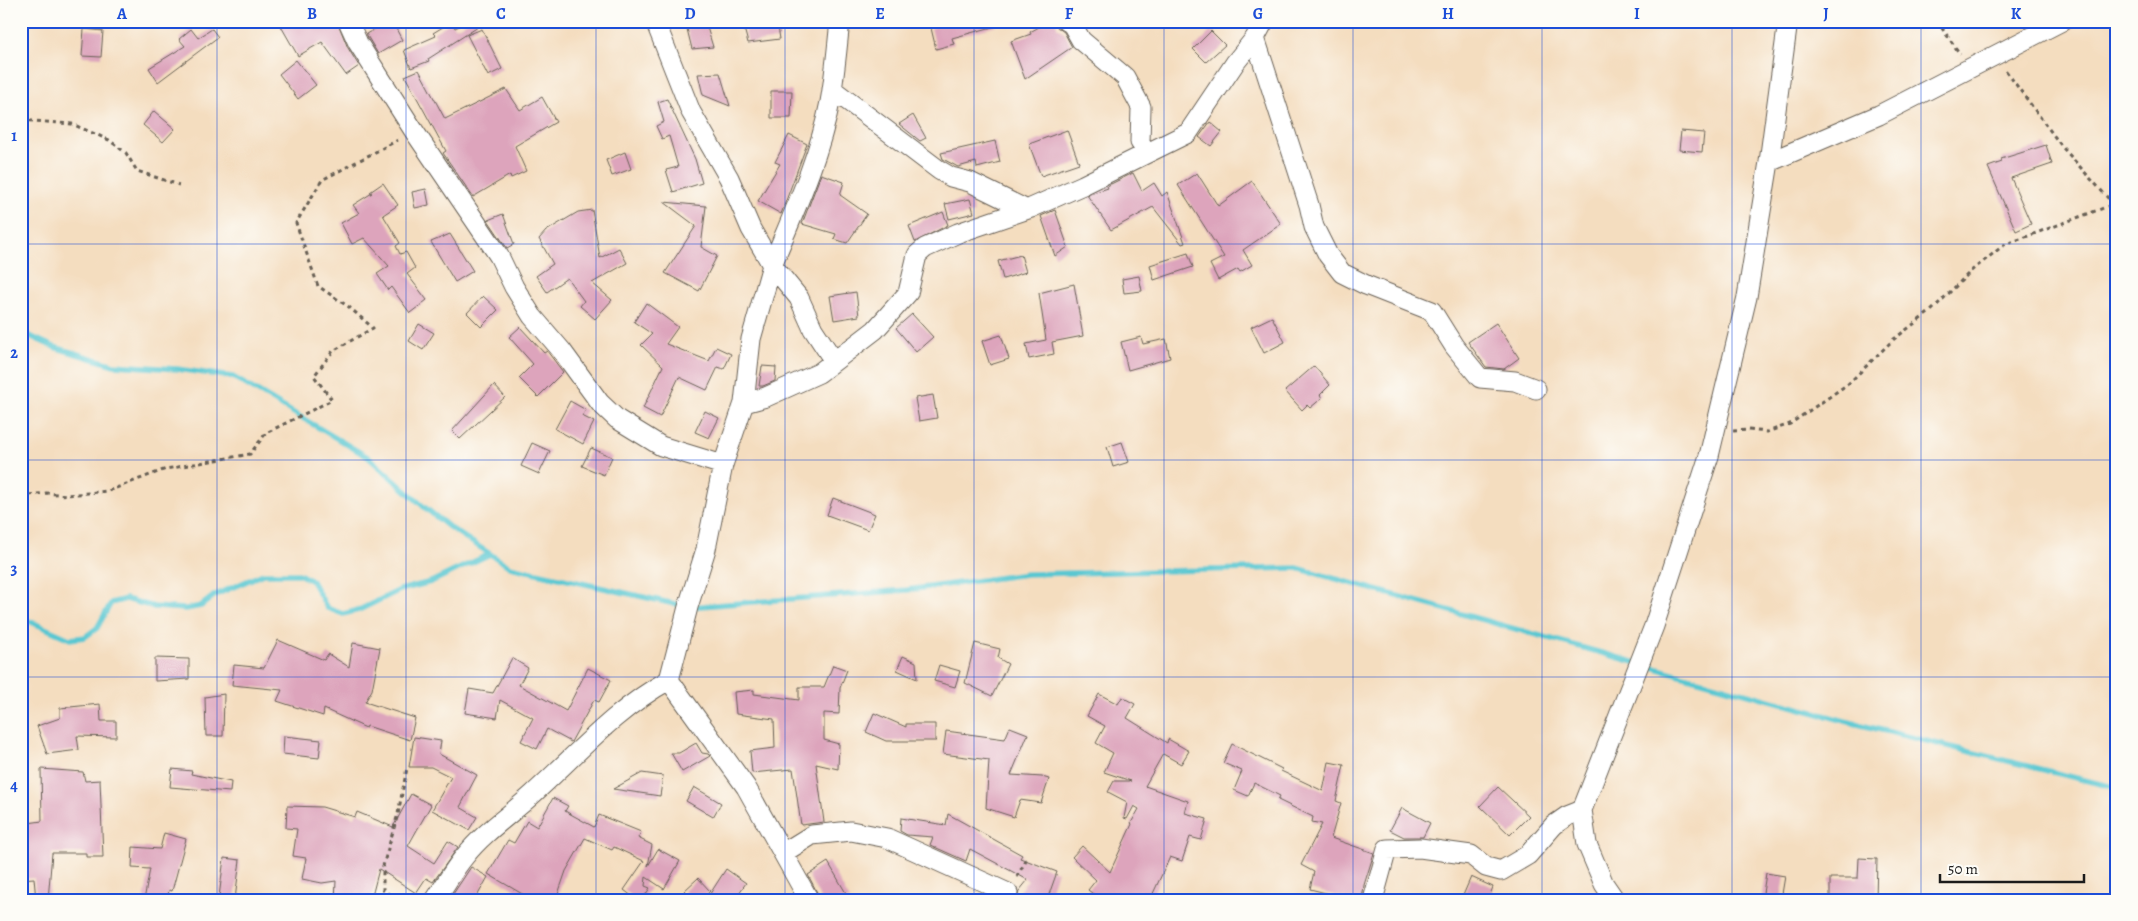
<svg xmlns="http://www.w3.org/2000/svg" width="2138" height="921" font-family="Alegreya,serif">
<style>
.lines{fill:none;stroke-linecap:round;stroke-linejoin:round}
.stream{stroke:#5ac7d1;stroke-width:5.5}
.building{fill:#dda4bc}
.street-casing{stroke:#686055;stroke-width:21}
.path{stroke:#686055;stroke-width:3;stroke-dasharray:4 4;stroke-linecap:butt}
.street{stroke:#fff;stroke-width:19}
.grid{fill:none;stroke:#1d4ed8;stroke-width:1;stroke-opacity:0.55}
.neatline{fill:none;stroke:#1d4ed8;stroke-width:2}
.grid-label{font-size:16px;text-anchor:middle;font-weight:bold;fill:#1d4ed8}
</style>
<rect width="100%" height="100%" fill="#fdfcf7"/>
<filter id="ink" filterUnits="userSpaceOnUse"><feTurbulence type="fractalNoise" baseFrequency=".02" numOctaves="2"/><feDisplacementMap in="SourceGraphic" scale="10" xChannelSelector="R" yChannelSelector="G"/><feConvolveMatrix kernelMatrix="1 2 1 2 8 2 1 2 1" color-interpolation-filters="sRGB"/></filter>
<filter id="wash" filterUnits="userSpaceOnUse"><feTurbulence type="fractalNoise" baseFrequency=".0096" numOctaves="4" result="noise"/><feDisplacementMap in="SourceGraphic" scale="20" xChannelSelector="R" yChannelSelector="G"/><feGaussianBlur stdDeviation="1.12" result="paint"/><feColorMatrix in="noise" values="0 0 0 0 0 0 0 0 0 0 0 0 0 0 0 0 0 1.4 0 .05"/><feComposite in="paint" operator="in"/></filter>
<g filter="url(#wash)">
<rect width="100%" height="100%" fill="#f4ddbf"/>
<g class="lines">
<path class="stream" d="M 21,332 L 54,347 L 114,365 L 177,369 L 233,377 L 368,457 L 423,506 L 449,527 L 510,567 L 688,607 L 907,590 L 1027,574 L 1297,568 L 1845,721 L 2117,788
M 21,621 L 29,621 L 70,639 L 85,637 L 97,628 L 111,603 L 126,599 L 154,607 L 186,609 L 201,606 L 215,595 L 263,574 L 299,574 L 312,581 L 327,608 L 343,614 L 359,610 L 400,590 L 431,582 L 490,554"/>
</g>
<g id="blocks">
<path class="building" d="M 278,21 L 337,21 L 348,48 L 359,66 L 346,75 L 322,42 L 298,56 Z
M 389,21 L 392,21 L 402,40 L 378,54 L 366,34 Z
M 470,21 L 475,21 L 478,27 L 428,59 L 429,61 L 411,68 L 404,50 L 436,36 L 433,33 L 451,22 L 455,28 Z
M 742,21 L 777,21 L 780,39 L 748,43 Z
M 957,21 L 995,21 L 996,26 L 952,38 L 954,44 L 936,49 L 931,28 Z
M 1050,21 L 1056,21 L 1057,27 L 1064,32 L 1072,47 L 1025,79 L 1011,41 L 1031,34 L 1030,32 Z
M 706,24 L 713,47 L 692,49 L 687,29 Z
M 84,29 L 103,31 L 101,57 L 82,56 Z
M 191,29 L 198,38 L 212,29 L 218,37 L 158,82 L 149,68 L 185,46 L 179,39 Z
M 482,29 L 502,69 L 488,76 L 467,35 Z
M 1211,31 L 1225,45 L 1206,62 L 1193,49 Z
M 296,60 L 316,85 L 298,99 L 279,74 Z
M 419,70 L 445,119 L 506,89 L 520,110 L 542,97 L 556,122 L 515,146 L 526,171 L 511,178 L 510,175 L 473,197 L 443,153 L 446,151 L 405,76 Z
M 720,73 L 730,106 L 703,95 L 698,74 Z
M 771,91 L 792,91 L 791,118 L 771,118 Z
M 667,99 L 695,159 L 702,183 L 673,192 L 666,170 L 678,167 L 669,136 L 662,139 L 656,126 L 664,122 L 658,102 Z
M 154,111 L 175,129 L 163,142 L 143,125 Z
M 913,115 L 926,138 L 920,141 L 899,124 Z
M 1210,122 L 1222,132 L 1211,146 L 1199,137 Z
M 1067,130 L 1079,163 L 1041,176 L 1029,144 Z
M 1681,131 L 1704,133 L 1702,152 L 1679,150 Z
M 789,135 L 807,144 L 781,214 L 758,201 L 780,164 L 775,162 Z
M 995,141 L 1000,162 L 977,168 L 976,162 L 958,167 L 943,159 L 941,153 Z
M 2046,145 L 2052,164 L 2011,178 L 2031,224 L 2016,231 L 1988,167 L 2002,162 L 2001,159 Z
M 625,152 L 631,169 L 612,176 L 606,160 Z
M 1133,173 L 1142,191 L 1154,183 L 1162,196 L 1167,192 L 1185,243 L 1182,244 L 1153,207 L 1111,230 L 1087,195 L 1108,188 L 1107,186 Z
M 1197,173 L 1218,206 L 1252,181 L 1281,224 L 1243,250 L 1252,265 L 1240,272 L 1238,269 L 1218,280 L 1210,264 L 1224,257 L 1178,185 Z
M 821,174 L 844,182 L 840,195 L 867,214 L 847,243 L 834,239 L 836,234 L 802,224 Z
M 383,183 L 398,205 L 383,215 L 400,243 L 396,246 L 400,254 L 406,252 L 415,268 L 407,274 L 427,300 L 410,313 L 391,287 L 388,290 L 377,274 L 389,266 L 364,238 L 352,244 L 341,223 L 359,213 L 353,205 L 372,193 L 370,192 Z
M 426,189 L 429,205 L 415,208 L 412,192 Z
M 970,199 L 974,213 L 949,219 L 945,204 Z
M 664,202 L 706,206 L 701,247 L 717,256 L 699,291 L 665,273 L 696,226 Z
M 592,210 L 600,258 L 619,248 L 627,263 L 592,283 L 612,300 L 595,319 L 580,306 L 584,301 L 567,278 L 547,292 L 536,276 L 553,264 L 539,239 L 546,231 L 578,212 Z
M 1055,210 L 1068,247 L 1055,256 L 1041,216 Z
M 943,212 L 948,225 L 915,242 L 909,226 Z
M 503,214 L 514,244 L 507,248 L 488,220 Z
M 450,234 L 473,271 L 455,282 L 431,242 Z
M 1188,253 L 1193,267 L 1154,280 L 1150,265 Z
M 1021,255 L 1026,272 L 1003,279 L 998,261 Z
M 1139,276 L 1142,291 L 1124,293 L 1122,279 Z
M 1074,284 L 1083,336 L 1052,342 L 1054,354 L 1029,359 L 1026,344 L 1046,340 L 1039,293 Z
M 856,292 L 859,316 L 834,320 L 830,296 Z
M 483,296 L 498,310 L 481,327 L 467,313 Z
M 646,303 L 678,327 L 666,344 L 709,361 L 716,347 L 731,354 L 724,369 L 718,367 L 707,390 L 679,377 L 660,417 L 643,408 L 663,366 L 641,345 L 652,334 L 634,322 Z
M 912,314 L 933,337 L 916,352 L 896,328 Z
M 1272,317 L 1285,342 L 1264,353 L 1251,327 Z
M 1496,323 L 1519,358 L 1504,369 L 1486,367 L 1468,342 Z
M 419,324 L 434,333 L 423,350 L 409,341 Z
M 520,327 L 544,353 L 547,351 L 563,372 L 538,397 L 519,378 L 533,364 L 509,337 Z
M 1001,335 L 1009,359 L 990,365 L 982,341 Z
M 1141,337 L 1143,344 L 1166,339 L 1170,358 L 1128,370 L 1121,342 Z
M 762,366 L 776,367 L 775,381 L 763,386 L 759,386 Z
M 1314,366 L 1330,385 L 1320,395 L 1322,398 L 1310,408 L 1307,405 L 1302,410 L 1285,391 Z
M 494,385 L 505,397 L 460,439 L 452,431 Z
M 933,395 L 937,418 L 919,421 L 915,398 Z
M 570,401 L 586,410 L 582,416 L 594,422 L 583,444 L 555,429 Z
M 705,411 L 719,418 L 709,438 L 695,432 Z
M 1122,442 L 1129,462 L 1113,467 L 1107,447 Z
M 532,443 L 550,451 L 539,474 L 521,466 Z
M 591,448 L 612,457 L 604,475 L 582,466 Z
M 833,498 L 875,514 L 868,530 L 827,515 Z
M 278,640 L 324,660 L 328,654 L 349,667 L 353,643 L 380,648 L 372,690 L 365,702 L 415,718 L 410,740 L 367,726 L 366,728 L 324,709 L 323,716 L 277,701 L 282,690 L 232,685 L 234,665 L 264,668 Z
M 975,643 L 1000,649 L 998,658 L 1008,664 L 992,696 L 965,683 Z
M 903,656 L 916,662 L 917,679 L 897,670 Z
M 155,658 L 189,659 L 189,679 L 155,681 Z
M 512,658 L 528,668 L 519,685 L 566,711 L 588,668 L 611,680 L 599,702 L 594,700 L 571,742 L 547,729 L 537,749 L 521,741 L 533,718 L 500,700 L 497,718 L 465,713 L 469,689 L 493,693 Z
M 833,665 L 847,670 L 840,688 L 839,714 L 824,713 L 824,740 L 839,744 L 838,769 L 816,764 L 824,822 L 801,825 L 793,769 L 752,773 L 750,751 L 775,748 L 774,719 L 736,714 L 734,692 L 754,690 L 754,694 L 799,700 L 799,687 L 824,687 Z
M 939,665 L 960,671 L 955,687 L 934,681 Z
M 224,694 L 223,736 L 206,736 L 205,697 Z
M 1099,694 L 1118,704 L 1122,697 L 1135,704 L 1127,718 L 1167,743 L 1168,739 L 1189,751 L 1181,764 L 1163,754 L 1145,786 L 1188,801 L 1185,813 L 1207,819 L 1201,840 L 1190,837 L 1182,861 L 1170,857 L 1150,900 L 1101,900 L 1088,890 L 1096,880 L 1072,857 L 1082,846 L 1110,872 L 1132,824 L 1131,823 L 1139,809 L 1134,806 L 1127,819 L 1124,818 L 1127,802 L 1108,792 L 1114,781 L 1131,781 L 1104,772 L 1113,753 L 1096,743 L 1105,726 L 1087,716 Z
M 100,704 L 101,721 L 116,721 L 116,737 L 77,736 L 79,750 L 47,754 L 37,726 L 60,718 L 60,708 Z
M 874,713 L 906,727 L 906,724 L 935,724 L 935,740 L 936,741 L 886,741 L 866,732 Z
M 1010,727 L 1028,734 L 1011,775 L 1042,777 L 1049,779 L 1041,803 L 1020,800 L 1014,817 L 986,808 L 989,760 L 943,754 L 946,731 L 1005,739 Z
M 284,736 L 321,740 L 319,758 L 283,754 Z
M 414,737 L 441,741 L 439,754 L 477,775 L 460,807 L 477,817 L 469,830 L 432,810 L 451,777 L 431,767 L 409,767 Z
M 696,743 L 702,753 L 708,754 L 710,756 L 682,772 L 671,753 L 679,753 Z
M 1232,744 L 1282,769 L 1281,771 L 1323,791 L 1329,762 L 1344,765 L 1336,801 L 1341,803 L 1331,838 L 1374,853 L 1364,885 L 1362,900 L 1354,900 L 1310,889 L 1314,872 L 1301,865 L 1322,824 L 1312,822 L 1313,817 L 1278,800 L 1280,796 L 1254,783 L 1248,796 L 1234,790 L 1242,771 L 1223,763 Z
M 41,769 L 83,772 L 85,781 L 100,780 L 103,857 L 86,857 L 86,853 L 52,853 L 48,900 L 36,900 L 34,878 L 21,879 L 21,824 L 42,821 Z
M 172,769 L 192,771 L 191,774 L 231,782 L 230,792 L 170,787 Z
M 642,773 L 663,776 L 660,796 L 613,789 Z
M 694,787 L 721,803 L 713,817 L 686,801 Z
M 1498,787 L 1529,816 L 1510,835 L 1480,806 Z
M 411,794 L 431,805 L 408,846 L 434,863 L 448,841 L 458,847 L 433,882 L 426,878 L 416,893 L 379,869 L 371,900 L 335,900 L 336,881 L 322,883 L 302,879 L 306,858 L 293,856 L 297,829 L 286,828 L 287,806 L 322,807 L 355,817 L 357,812 L 393,827 Z
M 553,798 L 568,806 L 565,811 L 594,827 L 599,815 L 641,832 L 638,838 L 652,845 L 648,866 L 658,849 L 680,861 L 664,889 L 646,877 L 645,886 L 650,888 L 642,900 L 637,900 L 624,890 L 644,861 L 614,847 L 612,850 L 585,838 L 566,871 L 556,900 L 522,900 L 524,895 L 488,874 L 508,840 L 514,843 L 527,821 L 537,827 Z
M 1402,808 L 1430,823 L 1423,837 L 1404,837 L 1390,830 Z
M 948,814 L 1022,855 L 1020,858 L 1057,872 L 1047,900 L 1017,900 L 1019,891 L 1028,880 L 970,849 L 966,861 L 930,845 L 933,837 L 907,835 L 900,831 L 901,818 L 946,825 Z
M 164,833 L 186,839 L 172,891 L 169,890 L 167,900 L 144,900 L 150,869 L 132,868 L 133,847 L 160,849 Z
M 224,858 L 240,860 L 235,899 L 219,897 Z
M 1859,858 L 1877,859 L 1876,900 L 1830,900 L 1830,878 L 1858,878 Z
M 828,862 L 850,900 L 821,900 L 808,875 Z
M 471,867 L 488,877 L 475,900 L 449,900 Z
M 726,869 L 746,883 L 734,900 L 706,900 Z
M 1766,873 L 1785,876 L 1781,900 L 1762,900 Z
M 1471,877 L 1493,887 L 1488,900 L 1461,900 Z
M 698,878 L 710,891 L 701,900 L 692,900 L 684,891 Z"/>
</g>
</g>
<g filter="url(#ink)">
<use href="#blocks" fill-opacity="0" stroke="#686055" stroke-width="1"/>
<g class="lines">
<g class="street-casing">
<path id="street" d="M 348,21 L 358,43 L 414,131 L 499,256 L 514,287 L 532,316 L 562,351 L 600,403 L 617,419 L 661,446 L 723,465
M 655,21 L 691,112 L 729,178 L 751,229 L 772,265 L 751,339 L 744,403 L 723,465 L 706,549 L 688,607 L 669,680 L 746,787 L 809,900
M 1067,21 L 1072,24 L 1081,40 L 1125,77 L 1141,107 L 1140,142 L 1147,153
M 1255,38 L 1309,205 L 1314,227 L 1328,255 L 1342,273 L 1366,285 L 1432,311 L 1454,346 L 1480,378 L 1515,381 L 1536,389
M 832,89 L 939,170 L 951,177 L 970,182 L 1025,209
M 1769,162 L 1879,115 L 2062,21
M 834,361 L 813,329 L 799,298 L 772,265 C 794,212 819,158 830,102 C 835,75 837,48 840,21
M 744,403 L 766,397 L 819,373 L 875,330 L 908,293 L 917,255 L 925,248 L 958,233 L 1031,208 L 1083,185 L 1188,133 L 1235,63 L 1255,38 L 1264,21
M 783,853 L 812,835 L 851,831 L 887,838 L 1008,893
M 435,900 C 445,885 454,869 465,856 C 484,832 510,815 533,794 C 577,754 616,709 669,680
M 1373,900 L 1387,849 L 1420,848 L 1471,855 L 1486,867 L 1501,871 L 1528,855 L 1554,825 L 1567,816 L 1582,810
M 1615,900 L 1604,884 L 1587,844 L 1582,810 L 1654,626 L 1709,456 L 1747,297 L 1769,162 L 1788,21"/>
</g>
<path class="path" d="M 1937,21 L 1960,54
M 2006,71 L 2063,148 L 2117,208
M 21,120 L 72,124 L 109,140 L 126,153 L 137,171 L 179,185
M 1733,431 L 1748,430 L 1767,432 L 1790,424 L 1848,384 L 1894,339 L 1931,311 L 1971,271 L 2004,245 L 2117,203
M 21,496 L 46,493 L 67,495 L 108,491 L 166,469 L 250,454 L 266,433 L 332,400 L 314,376 L 333,351 L 373,328 L 349,307 L 318,286 L 296,223 L 322,180 L 398,140
M 1017,877 L 1027,858
M 397,900 L 383,890 L 383,866 L 398,814 L 407,768"/>
<use href="#street" class="street"/>
</g>
</g>
<path class="grid" d="M 217,21 L 217,900M 406,21 L 406,900M 596,21 L 596,900M 785,21 L 785,900M 974,21 L 974,900M 1164,21 L 1164,900M 1353,21 L 1353,900M 1542,21 L 1542,900M 1732,21 L 1732,900M 1921,21 L 1921,900M 21,244 L 2117,244M 21,460 L 2117,460M 21,677 L 2117,677"/>
<rect width="2138" height="921" fill="none" stroke="#fdfcf7" stroke-width="55"/>
<path d="M1940 874v8h144v-8" fill="none" stroke="#1c1c1c" stroke-width="2.5"/>
<text x="1948" y="874" font-size="15" fill="#1c1c1c" stroke="#fdfcf7" stroke-width="4" paint-order="stroke">50 m</text>
<rect x="28" y="28" width="2082" height="866" class="neatline"/>
<g class="grid-label">
<text x="122" y="19">A</text>
<text x="312" y="19">B</text>
<text x="501" y="19">C</text>
<text x="690" y="19">D</text>
<text x="880" y="19">E</text>
<text x="1069" y="19">F</text>
<text x="1258" y="19">G</text>
<text x="1448" y="19">H</text>
<text x="1637" y="19">I</text>
<text x="1826" y="19">J</text>
<text x="2016" y="19">K</text>
<text x="14" y="141">1</text>
<text x="14" y="358">2</text>
<text x="14" y="574">3</text>
<text x="14" y="791">4</text>
</g>
</svg>
